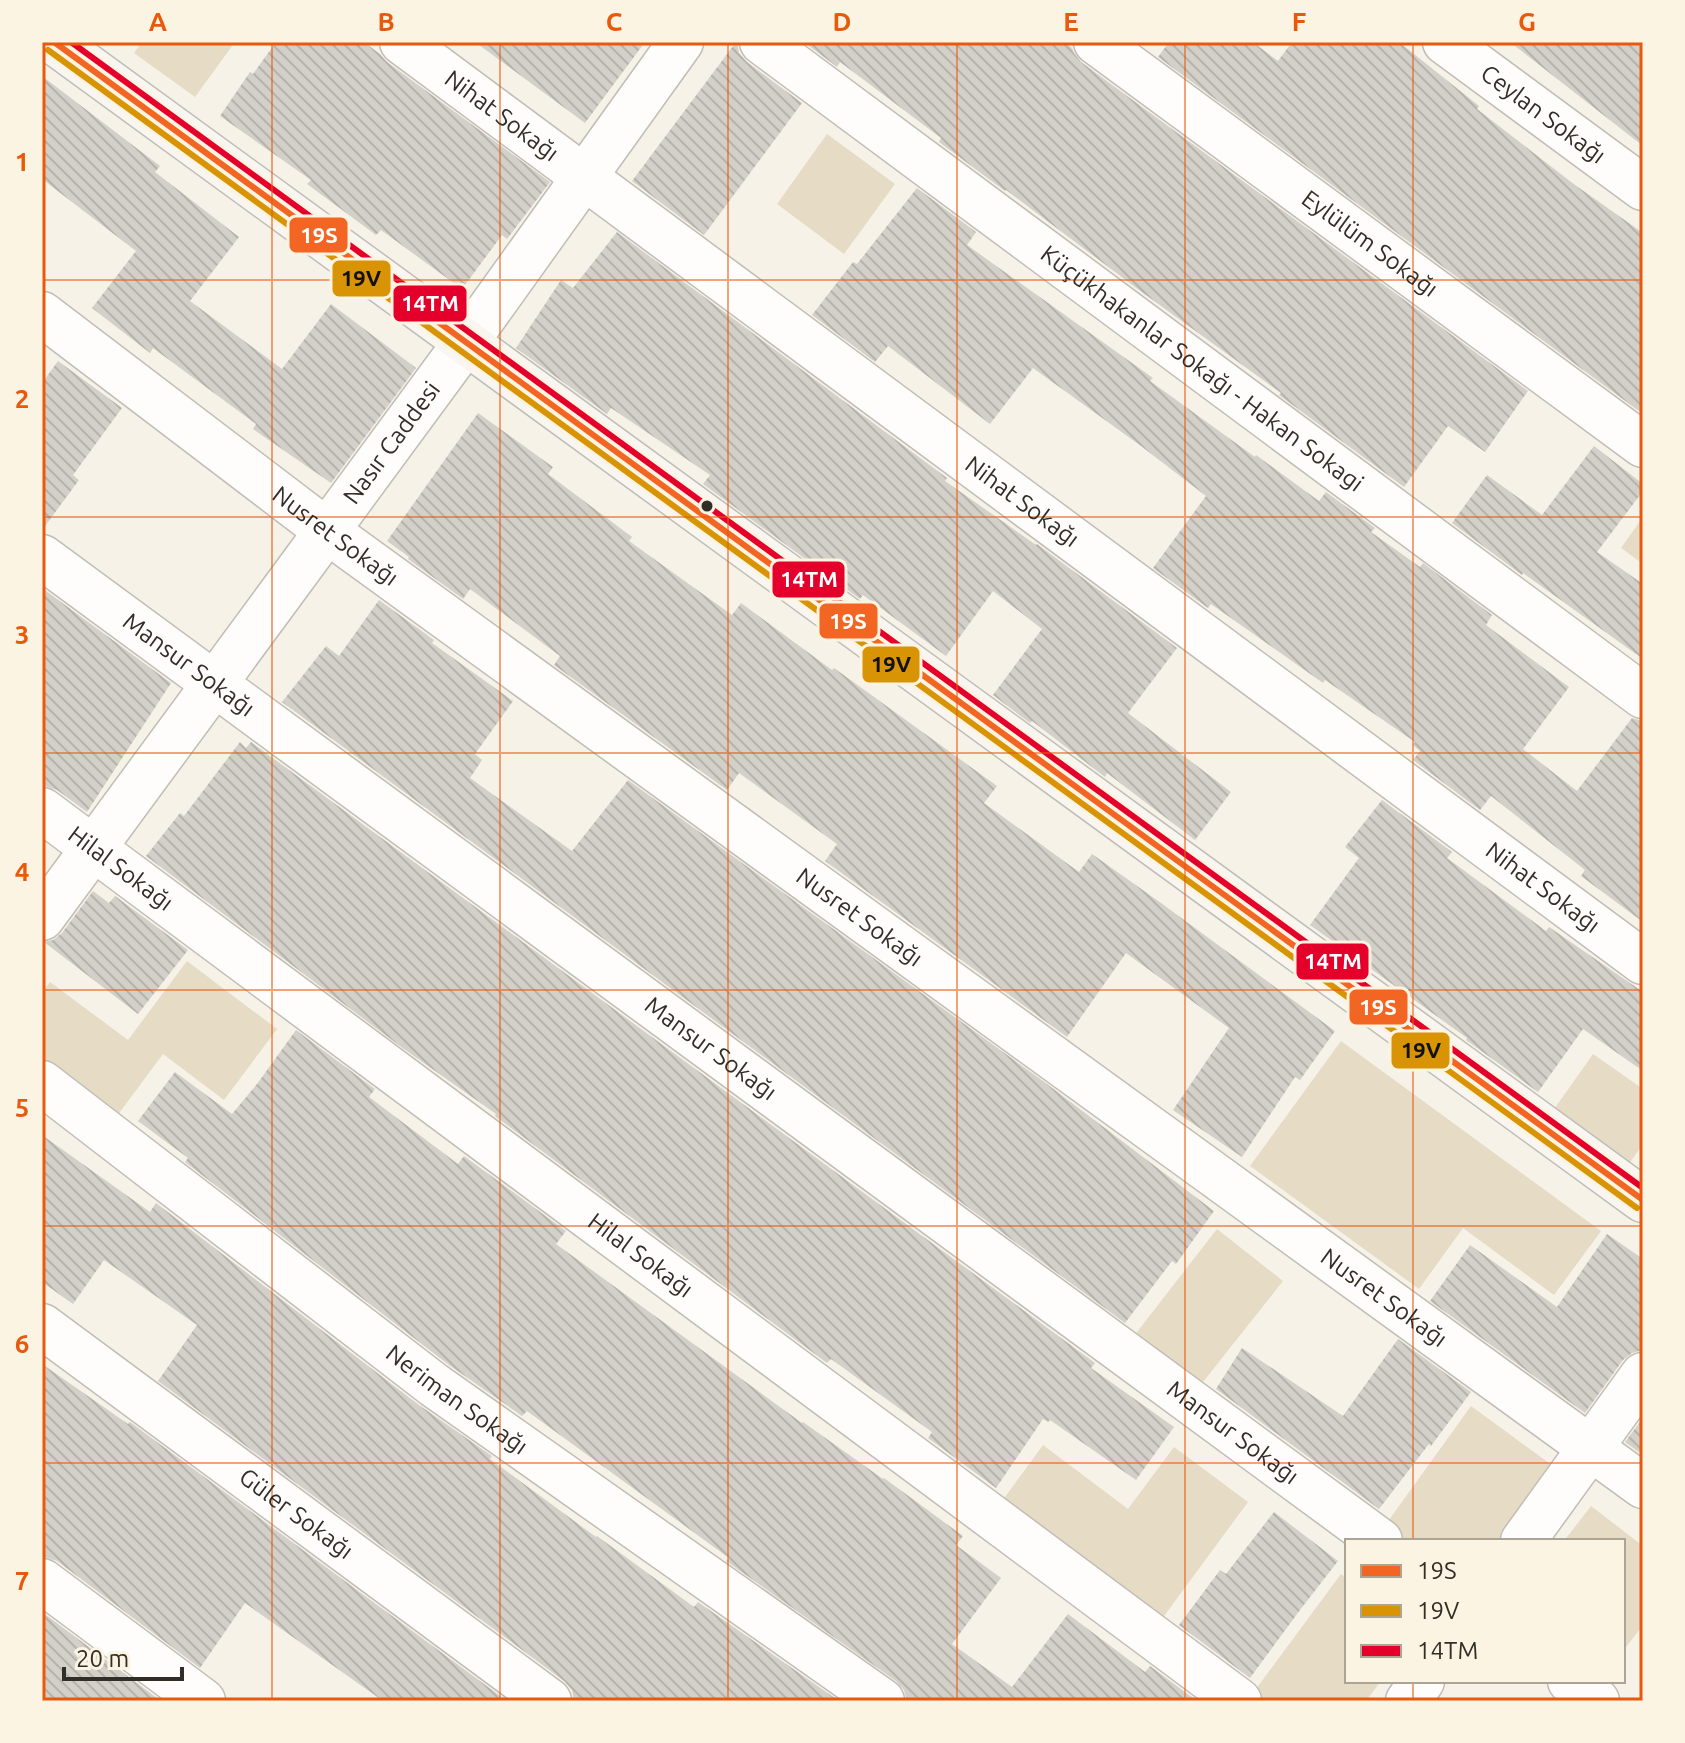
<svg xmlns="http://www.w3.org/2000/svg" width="1685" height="1743" font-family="Ubuntu,sans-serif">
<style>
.grass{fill:#e6dbc4}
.building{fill:url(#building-back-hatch)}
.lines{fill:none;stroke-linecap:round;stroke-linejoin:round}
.street-casing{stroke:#c0bdb5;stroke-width:47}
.secondary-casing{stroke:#c0bdb5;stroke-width:47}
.street{stroke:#fefdfc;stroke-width:44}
.secondary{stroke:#f9f6f1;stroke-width:44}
.bus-1-casing{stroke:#fcf4e2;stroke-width:12}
.bus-2-casing{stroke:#fcf4e2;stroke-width:12}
.bus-3-casing{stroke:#fcf4e2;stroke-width:12}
.bus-1{stroke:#f26522;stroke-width:6}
.bus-2{stroke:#d99406;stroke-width:6}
.bus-3{stroke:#e4002b;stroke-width:6}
.grid{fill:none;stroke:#e8590c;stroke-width:2;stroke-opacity:0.55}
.bus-dot{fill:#312e27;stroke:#fcf4e2;stroke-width:3}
.labels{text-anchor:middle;stroke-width:6;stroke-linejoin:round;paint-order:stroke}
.street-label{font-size:24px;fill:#312e27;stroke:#fcf4e2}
.line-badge{stroke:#fcf4e2;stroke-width:3}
.badge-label{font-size:22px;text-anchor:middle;font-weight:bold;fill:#fff}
.pale-badge-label{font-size:22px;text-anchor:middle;font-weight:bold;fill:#111}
.neatline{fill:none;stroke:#e8590c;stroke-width:3}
.grid-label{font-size:26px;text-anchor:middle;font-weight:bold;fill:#e8590c}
</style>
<defs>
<pattern id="building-back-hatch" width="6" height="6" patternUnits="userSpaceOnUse" patternTransform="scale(2)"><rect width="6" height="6" fill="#d3d0c9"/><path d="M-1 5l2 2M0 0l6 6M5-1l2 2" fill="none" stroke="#b6b3ad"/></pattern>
</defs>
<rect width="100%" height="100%" fill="#f6f2e8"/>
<path class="grass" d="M 142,42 L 235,42 L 195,97 L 134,53 Z
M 827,134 L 895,184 L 844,254 L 777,204 Z
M 1643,517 L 1643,564 L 1621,548 Z
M 187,961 L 277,1029 L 224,1100 L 163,1054 L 111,1124 L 42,1073 L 42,993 L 50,982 L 128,1040 Z
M 1341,1041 L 1601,1231 L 1554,1295 L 1463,1228 L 1419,1289 L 1250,1166 Z
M 1593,1054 L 1643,1089 L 1643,1144 L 1626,1168 L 1550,1115 Z
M 1217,1229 L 1283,1281 L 1195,1392 L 1130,1341 Z
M 1471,1406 L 1553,1466 L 1499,1541 L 1394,1541 L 1381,1531 Z
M 1043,1445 L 1128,1509 L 1174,1447 L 1248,1502 L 1156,1627 L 997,1508 Z
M 1591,1506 L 1643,1546 L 1643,1625 L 1623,1651 L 1623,1541 L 1564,1541 Z
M 1341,1574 L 1347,1579 L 1347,1681 L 1381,1681 L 1366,1701 L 1264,1701 L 1253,1693 Z"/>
<path class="building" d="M 276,42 L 364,42 L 380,54 L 387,62 L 550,182 L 507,239 L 502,235 L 462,289 L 381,230 L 376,235 L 307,184 L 311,180 L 220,116 L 250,72 L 253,74 Z
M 475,42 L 645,42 L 585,123 Z
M 736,42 L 737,42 L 739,53 L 747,62 L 802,103 L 704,235 L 632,181 Z
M 804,42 L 1064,42 L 1072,48 L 1074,53 L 1081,62 L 1528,391 L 1485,452 L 1448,426 L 1404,487 L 1279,395 L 1281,393 L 1139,290 L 1006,190 L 1005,191 L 939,142 L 941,138 L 840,62 L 837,67 Z
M 1169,42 L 1253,42 L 1278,61 L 1292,42 L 1399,42 L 1479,106 L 1477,109 L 1575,185 L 1643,233 L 1643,414 L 1158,57 Z
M 1510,42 L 1643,42 L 1643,146 Z
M 42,76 L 160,166 L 155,172 L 239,237 L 190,301 L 282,369 L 331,304 L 416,368 L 331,483 L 253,429 L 256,424 L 153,348 L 150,353 L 92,308 L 136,251 L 42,179 Z
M 917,188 L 976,232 L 967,245 L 1153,378 L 1150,381 L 1255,457 L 1256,455 L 1319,501 L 1326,492 L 1375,528 L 1371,532 L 1420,567 L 1423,563 L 1492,615 L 1486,625 L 1569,687 L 1523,749 L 1577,791 L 1632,718 L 1643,721 L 1643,922 L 1581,876 L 1585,870 L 1491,796 L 1480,810 L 1413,760 L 1420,751 L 1413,745 L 1415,742 L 1325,680 L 1323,683 L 1211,604 L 1208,608 L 1153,568 L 1206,496 L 1141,446 L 1033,368 L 990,424 L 888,346 L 875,362 L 812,315 L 853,262 L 857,264 Z
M 617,232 L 947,478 L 945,481 L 1036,545 L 1037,544 L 1177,648 L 1128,713 L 1231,792 L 1195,840 L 1107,773 L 1105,777 L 1032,721 L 1030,723 L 993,695 L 1042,629 L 993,591 L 946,656 L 863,595 L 860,599 L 703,484 L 710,475 L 611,408 L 607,414 L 516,348 L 561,280 L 573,288 Z
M 58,361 L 122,408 L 73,475 L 79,480 L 42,530 L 42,383 Z
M 478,413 L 553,467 L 548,474 L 632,537 L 629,541 L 732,615 L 741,603 L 832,670 L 834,668 L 997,786 L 984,803 L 1079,872 L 1092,854 L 1161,903 L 1335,1031 L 1300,1080 L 1295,1077 L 1242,1157 L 1173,1110 L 1229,1028 L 1126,953 L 1067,1037 L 825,861 L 837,844 L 739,773 L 727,790 L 554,665 L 560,656 L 470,589 L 463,599 L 408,559 L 409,557 L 387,541 Z
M 1594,446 L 1643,484 L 1643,491 L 1597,552 L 1643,584 L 1643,659 L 1523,573 L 1522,575 L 1452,523 L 1487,475 L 1542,515 Z
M 42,588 L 171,683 L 87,812 L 57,790 L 42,785 Z
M 379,600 L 434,640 L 432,643 L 513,701 L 475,754 L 482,760 L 470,778 L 572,851 L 628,780 L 1043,1081 L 1214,1211 L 1176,1264 L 1172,1261 L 1125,1323 L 282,702 L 326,646 L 339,656 Z
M 240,742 L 246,748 L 251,742 L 1095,1363 L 1091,1368 L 1174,1427 L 1136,1480 L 1050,1420 L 1048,1422 L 1043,1419 L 996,1488 L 928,1438 L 932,1432 L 831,1359 L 827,1363 L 495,1116 L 496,1114 L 404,1049 L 146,856 L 180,813 L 184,816 Z
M 1382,800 L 1452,852 L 1447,858 L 1546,931 L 1549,927 L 1643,992 L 1643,1071 L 1583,1029 L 1538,1092 L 1466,1040 L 1467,1038 L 1310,925 L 1359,858 L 1345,847 Z
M 93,891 L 109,903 L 115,896 L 188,950 L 138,1014 L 44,942 L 53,940 L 62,933 Z
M 296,1030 L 375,1089 L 369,1097 L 458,1164 L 464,1156 L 566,1231 L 556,1244 L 802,1423 L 803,1422 L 883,1479 L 884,1478 L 963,1536 L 956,1545 L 1001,1578 L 952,1644 L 1012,1687 L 1068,1614 L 1145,1672 L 1150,1666 L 1197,1701 L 907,1701 L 904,1690 L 896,1681 L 726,1561 L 729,1558 L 527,1411 L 522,1416 L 449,1365 L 185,1162 L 188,1158 L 138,1121 L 175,1072 L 232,1114 L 257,1084 Z
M 42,1135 L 150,1212 L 156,1203 L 419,1405 L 492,1456 L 490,1459 L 596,1537 L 597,1536 L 694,1607 L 698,1602 L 839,1701 L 574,1701 L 572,1690 L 564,1681 L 158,1381 L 197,1325 L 104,1260 L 73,1304 L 42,1282 Z
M 1607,1234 L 1643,1259 L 1643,1350 L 1632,1353 L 1623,1360 L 1585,1413 L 1430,1301 L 1470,1245 L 1557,1307 Z
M 1398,1339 L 1471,1392 L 1431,1446 L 1429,1444 L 1379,1509 L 1216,1389 L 1242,1348 L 1343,1416 Z
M 42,1364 L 128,1424 L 130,1422 L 507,1701 L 383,1701 L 245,1603 L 200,1668 L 57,1561 L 42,1556 Z
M 1643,1418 L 1643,1455 L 1625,1442 Z
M 1274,1512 L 1338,1561 L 1300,1610 L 1250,1678 L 1179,1625 L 1220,1570 L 1226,1574 Z
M 42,1612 L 161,1701 L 42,1701 Z"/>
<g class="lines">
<g class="street-casing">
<g id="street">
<path id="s1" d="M 402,42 L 1643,962"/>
<path id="s2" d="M 762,42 L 1643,696"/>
<path id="s3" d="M 1096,42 L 1643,445"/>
<path id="s4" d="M 1445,42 L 1643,188"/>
<path id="s5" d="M 42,314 L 327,531 L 1643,1486"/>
<path id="s6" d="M 42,557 L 1380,1541"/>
<path id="s7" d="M 42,810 L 1239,1701"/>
<path id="s8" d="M 42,918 L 466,342 L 681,42"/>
<path id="s9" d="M 42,1083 L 434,1385 L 882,1701"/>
<path id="s10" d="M 42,1326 L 549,1701"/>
<path d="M 1523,1541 L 1643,1375"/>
<path d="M 42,1581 L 203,1701"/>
<path d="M 1570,1681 L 1597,1701"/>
<path d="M 1408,1701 L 1422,1681"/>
</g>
</g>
<g class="secondary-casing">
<path id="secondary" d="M 54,42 L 1643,1200"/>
</g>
<use href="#street" class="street"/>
<use href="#secondary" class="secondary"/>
<g class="bus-1-casing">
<path id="bus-1" d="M 54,42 L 1643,1200"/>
</g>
<g class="bus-2-casing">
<path id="bus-2" d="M 48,50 L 1637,1208"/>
</g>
<g class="bus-3-casing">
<path id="bus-3" d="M 71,42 L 1643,1188"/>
</g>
<use href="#bus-1" class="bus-1"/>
<use href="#bus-2" class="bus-2"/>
<use href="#bus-3" class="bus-3"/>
</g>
<path class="grid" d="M 272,42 L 272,1701M 500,42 L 500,1701M 728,42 L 728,1701M 957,42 L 957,1701M 1185,42 L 1185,1701M 1413,42 L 1413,1541M 42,280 L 1643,280M 42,517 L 1643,517M 42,753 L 1643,753M 42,990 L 1643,990M 42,1226 L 1643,1226M 42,1463 L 1643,1463M 1413,1681 L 1413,1701"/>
<circle class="bus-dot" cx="707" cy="506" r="7"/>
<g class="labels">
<g class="street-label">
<text dy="8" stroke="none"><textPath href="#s4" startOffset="122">Ceylan Sokağı</textPath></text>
<text dy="8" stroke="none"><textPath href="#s1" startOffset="124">Nihat Sokağı</textPath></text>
<text dy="8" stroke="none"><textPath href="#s3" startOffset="340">Eylülüm Sokağı</textPath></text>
<text dy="8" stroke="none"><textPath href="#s2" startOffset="548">Küçükhakanlar Sokağı - Hakan Sokagi</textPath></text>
<text dy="8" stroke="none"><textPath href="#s8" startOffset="590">Nasır Caddesi</textPath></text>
<text dy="8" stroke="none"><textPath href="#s1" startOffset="772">Nihat Sokağı</textPath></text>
<text dy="8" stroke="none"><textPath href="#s5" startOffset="368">Nusret Sokağı</textPath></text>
<text dy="8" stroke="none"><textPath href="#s6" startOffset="182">Mansur Sokağı</textPath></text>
<text dy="8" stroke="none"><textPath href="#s7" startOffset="98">Hilal Sokağı</textPath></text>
<text dy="8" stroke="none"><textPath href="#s1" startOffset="1420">Nihat Sokağı</textPath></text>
<text dy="8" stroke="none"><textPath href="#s5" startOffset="1016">Nusret Sokağı</textPath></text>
<text dy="8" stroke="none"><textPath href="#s6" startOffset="830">Mansur Sokağı</textPath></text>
<text dy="8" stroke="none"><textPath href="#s7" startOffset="746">Hilal Sokağı</textPath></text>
<text dy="8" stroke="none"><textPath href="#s5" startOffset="1664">Nusret Sokağı</textPath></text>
<text dy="8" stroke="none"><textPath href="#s9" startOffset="522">Neriman Sokağı</textPath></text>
<text dy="8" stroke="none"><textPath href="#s6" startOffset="1478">Mansur Sokağı</textPath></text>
<text dy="8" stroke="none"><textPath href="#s10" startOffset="316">Güler Sokağı</textPath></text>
</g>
</g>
<g class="line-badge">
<rect x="288" y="216" width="61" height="38" rx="8" fill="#f26522"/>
<rect x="331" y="259" width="61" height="39" rx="8" fill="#d99406"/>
<rect x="392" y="284" width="76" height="39" rx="8" fill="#e4002b"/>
<rect x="771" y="560" width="75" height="39" rx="8" fill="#e4002b"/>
<rect x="818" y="602" width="61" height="38" rx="8" fill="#f26522"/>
<rect x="861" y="645" width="60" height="39" rx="8" fill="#d99406"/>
<rect x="1295" y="942" width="75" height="39" rx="8" fill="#e4002b"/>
<rect x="1348" y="988" width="61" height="38" rx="8" fill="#f26522"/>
<rect x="1390" y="1031" width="61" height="39" rx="8" fill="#d99406"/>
</g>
<g class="badge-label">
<text x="319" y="243">19S</text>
<text x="430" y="311">14TM</text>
<text x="809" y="587">14TM</text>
<text x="848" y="629">19S</text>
<text x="1333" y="969">14TM</text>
<text x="1378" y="1015">19S</text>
</g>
<g class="pale-badge-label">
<text x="361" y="286">19V</text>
<text x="891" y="672">19V</text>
<text x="1421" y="1058">19V</text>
</g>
<rect width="1685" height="1743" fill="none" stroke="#fcf4e2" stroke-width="88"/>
<rect x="1345" y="1539" width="280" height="144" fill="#fcf4e2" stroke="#aba597" stroke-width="2"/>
<rect x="1361" y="1565" width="40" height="12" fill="#f26522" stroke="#aba597" stroke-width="2"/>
<text x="1417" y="1579" font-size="24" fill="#312e27">19S</text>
<rect x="1361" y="1605" width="40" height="12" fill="#d99406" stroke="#aba597" stroke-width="2"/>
<text x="1417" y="1619" font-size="24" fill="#312e27">19V</text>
<rect x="1361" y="1645" width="40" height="12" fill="#e4002b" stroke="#aba597" stroke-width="2"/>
<text x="1417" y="1659" font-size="24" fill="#312e27">14TM</text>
<path d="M64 1667v12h118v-12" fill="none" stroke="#312e27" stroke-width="4"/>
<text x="76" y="1667" font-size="24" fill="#312e27" stroke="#fcf4e2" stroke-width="6" paint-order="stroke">20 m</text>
<rect x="44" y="44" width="1597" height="1655" class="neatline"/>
<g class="grid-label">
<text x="158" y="31">A</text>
<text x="386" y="31">B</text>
<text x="614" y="31">C</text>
<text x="842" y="31">D</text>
<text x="1071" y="31">E</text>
<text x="1299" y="31">F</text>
<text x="1527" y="31">G</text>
<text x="22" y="171">1</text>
<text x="22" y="408">2</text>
<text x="22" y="644">3</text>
<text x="22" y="881">4</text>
<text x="22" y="1117">5</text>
<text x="22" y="1353">6</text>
<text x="22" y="1590">7</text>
</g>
</svg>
